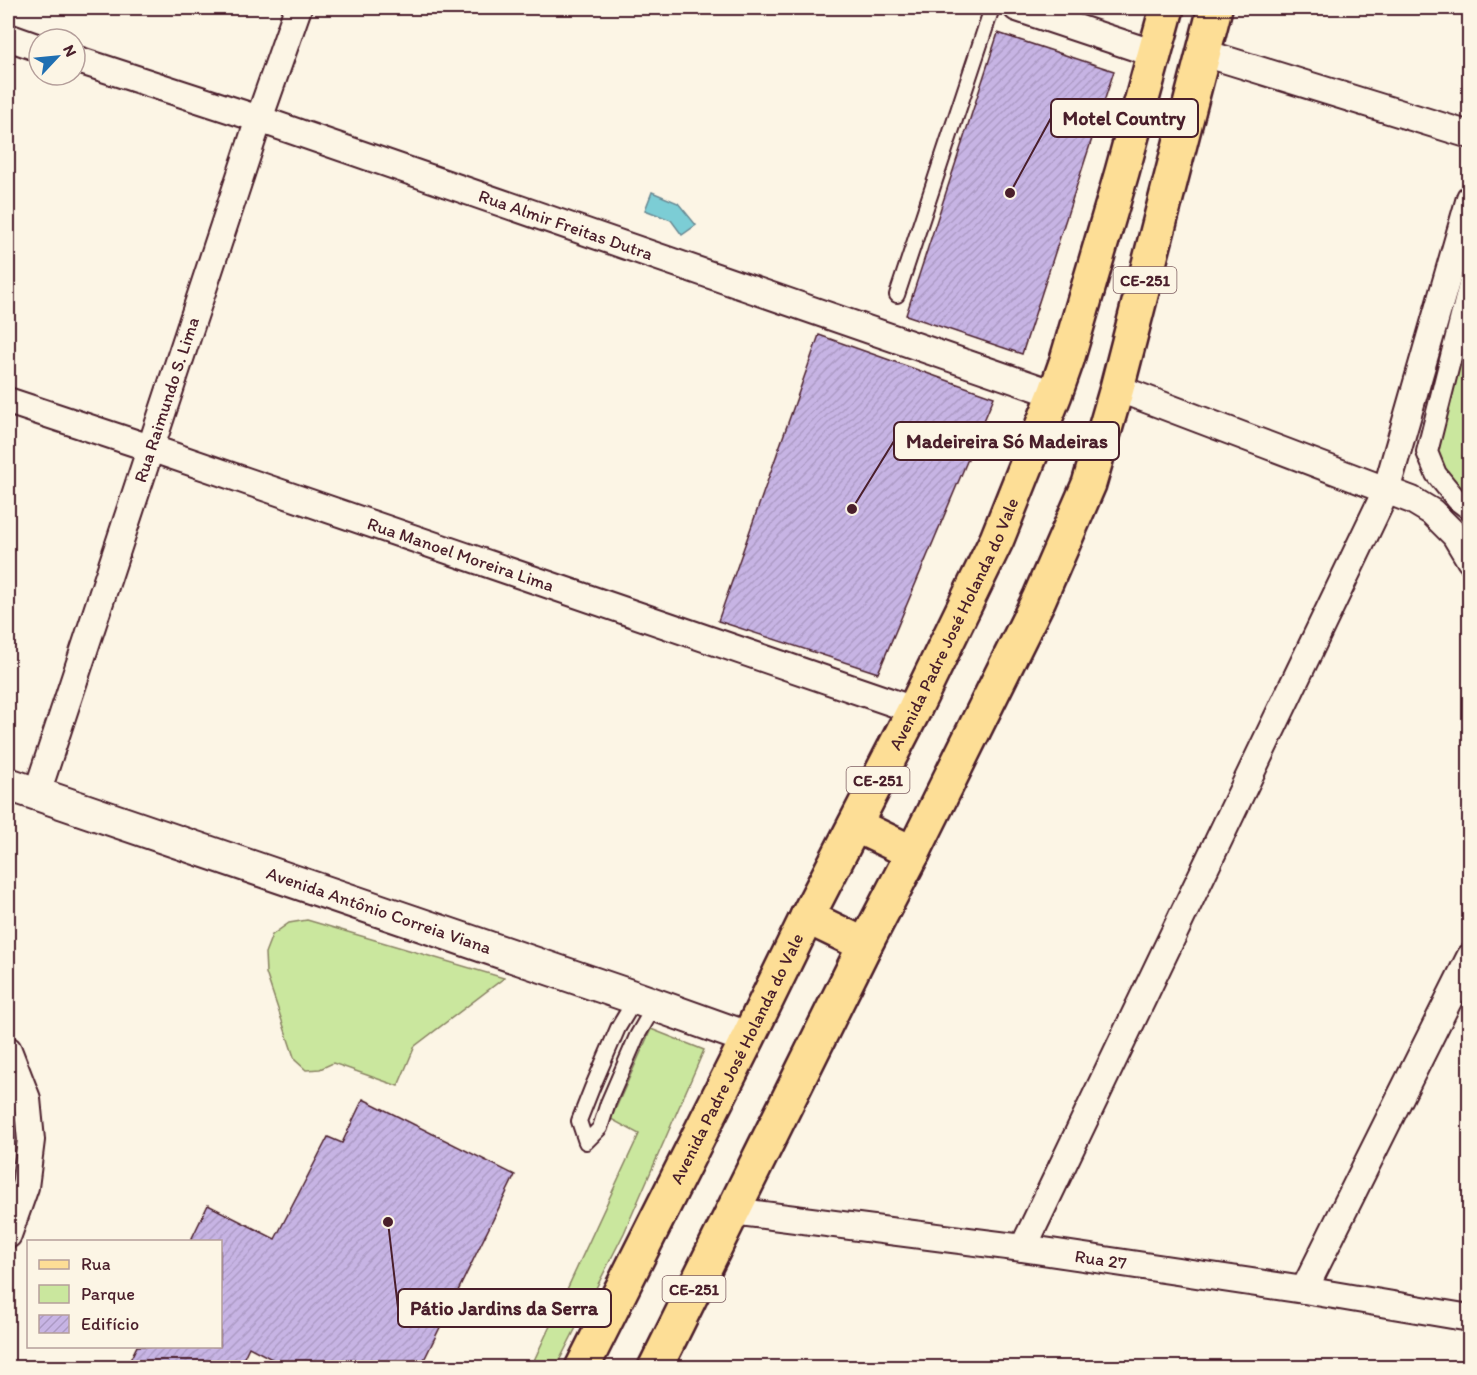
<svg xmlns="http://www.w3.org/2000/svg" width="1477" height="1375" font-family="Itim,sans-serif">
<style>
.green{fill:#cae79e;stroke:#8a8364;stroke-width:1.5}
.water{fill:#7ccdd5;stroke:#688791;stroke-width:1.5}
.building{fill:url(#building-hatch);stroke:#4a1f2b;stroke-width:1.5}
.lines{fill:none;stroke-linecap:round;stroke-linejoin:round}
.service-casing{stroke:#4a1f2b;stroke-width:18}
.pedestrian-casing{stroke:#4a1f2b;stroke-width:24}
.minor-casing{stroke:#4a1f2b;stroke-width:30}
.tertiary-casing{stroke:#4a1f2b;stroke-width:36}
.primary-casing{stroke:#4a1f2b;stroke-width:38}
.service{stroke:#fcf5e5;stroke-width:14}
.pedestrian{stroke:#fcf5e5;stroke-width:20}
.minor{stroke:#fcf5e5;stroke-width:26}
.tertiary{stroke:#fcf5e5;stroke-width:32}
.primary{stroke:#fdde96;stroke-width:33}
.labels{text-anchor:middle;stroke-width:6;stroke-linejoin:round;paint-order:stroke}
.shield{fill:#fcf5e5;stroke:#7f5f63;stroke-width:1.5}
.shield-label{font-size:16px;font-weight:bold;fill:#4a1f2b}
.street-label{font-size:18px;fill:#4a1f2b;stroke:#fcf5e5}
.leader{fill:none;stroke:#4a1f2b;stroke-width:2}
.callout-dot{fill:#4a1f2b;stroke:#fcf5e5;stroke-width:2}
.callout{fill:#fcf5e5;stroke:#4a1f2b;stroke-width:2}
.callout-label{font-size:20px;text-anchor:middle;font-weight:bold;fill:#4a1f2b}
</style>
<defs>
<pattern id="building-hatch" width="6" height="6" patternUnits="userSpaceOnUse" patternTransform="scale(1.5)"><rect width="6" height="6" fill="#c7b4e4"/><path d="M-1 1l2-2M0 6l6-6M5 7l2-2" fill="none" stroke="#ac9ac4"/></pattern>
</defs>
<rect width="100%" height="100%" fill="#fcf5e5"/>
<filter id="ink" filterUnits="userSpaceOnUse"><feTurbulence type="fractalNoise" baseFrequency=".0167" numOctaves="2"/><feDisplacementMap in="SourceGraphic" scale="12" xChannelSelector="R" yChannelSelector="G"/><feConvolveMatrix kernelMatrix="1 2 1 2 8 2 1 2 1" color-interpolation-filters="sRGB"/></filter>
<g filter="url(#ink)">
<path class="green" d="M 1469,281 L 1469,510 L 1427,452 Z
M 307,920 L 504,978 L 415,1046 L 398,1086 L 333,1063 L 320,1069 L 306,1070 L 295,1060 L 266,973 L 265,953 L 272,935 L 289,923 Z
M 651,1029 L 704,1050 L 624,1233 L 556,1367 L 531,1367 L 639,1134 L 611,1119 Z"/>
<path class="water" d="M 652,192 L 678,203 L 696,225 L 682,235 L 671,220 L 645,210 Z"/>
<path class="building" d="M 998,33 L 1114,71 L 1022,354 L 906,315 Z
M 819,335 L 994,397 L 878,673 L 718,621 Z
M 363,1099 L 515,1175 L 420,1368 L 289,1368 L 249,1347 L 239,1368 L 126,1368 L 137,1346 L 220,1346 L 220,1242 L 190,1242 L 208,1205 L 275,1239 L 328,1137 L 342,1143 Z"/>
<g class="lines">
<g class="service-casing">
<path id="service" d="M 897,295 L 992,8
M 636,998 L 618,1028 L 592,1088 L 579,1121 L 586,1142 L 600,1128 L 608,1103 L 637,1036 L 655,1005"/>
</g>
<g class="pedestrian-casing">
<path id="pedestrian" d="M 1470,281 L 1427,452 L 1436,474 L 1457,500 L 1470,510"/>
</g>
<g class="minor-casing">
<g id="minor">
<path d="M 1017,8 L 1155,54"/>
<path d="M 8,37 L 39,48"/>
<path d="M 1204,53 L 1470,135"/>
<path id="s1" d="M 75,59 L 259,119 L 1055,394"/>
<path d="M 1117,388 L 1412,500 L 1432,512 L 1455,535 L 1470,560"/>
<path id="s2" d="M 8,401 L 150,448 L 914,710"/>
<path id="s3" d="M 37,793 L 259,119 L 298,8"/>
<path d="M 8,1050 L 27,1099 L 31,1140 L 25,1187 L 8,1235"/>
<path id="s4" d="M 732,1211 L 1023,1248 L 1304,1290 L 1470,1318"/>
<path d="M 1023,1248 L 1386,491 L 1470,198"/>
<path d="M 1304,1290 L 1470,957"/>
</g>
</g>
<g class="tertiary-casing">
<g id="tertiary">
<path id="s5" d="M 8,784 L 636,998 L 748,1038"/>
</g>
</g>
<g class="primary-casing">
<g id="primary">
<path d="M 855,825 L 913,853"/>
<path d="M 807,917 L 865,945"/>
<path id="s6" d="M 582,1368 L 748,1038 L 807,917 L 914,710 L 997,539 L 1055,394 L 1067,360 L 1122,172 L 1167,8"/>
<path d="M 655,1368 L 865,945 L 913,853 L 1039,599 L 1089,484 L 1117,388 L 1215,8"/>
</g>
</g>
<use href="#service" class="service"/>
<use href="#pedestrian" class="pedestrian"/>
<use href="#minor" class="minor"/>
<use href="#tertiary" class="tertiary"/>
<use href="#primary" class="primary"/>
</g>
</g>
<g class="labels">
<g class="shield">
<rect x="1113.5" y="267" width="63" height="26" rx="4.5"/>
<rect x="846.5" y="767" width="63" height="26" rx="4.5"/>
<rect x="662.5" y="1276" width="63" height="26" rx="4.5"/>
</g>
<g class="shield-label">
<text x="1145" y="286">CE-251</text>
<text x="878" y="786">CE-251</text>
<text x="694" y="1295">CE-251</text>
</g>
<g class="street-label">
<text dy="6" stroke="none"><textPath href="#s1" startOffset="518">Rua Almir Freitas Dutra</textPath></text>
<text dy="6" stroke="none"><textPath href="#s3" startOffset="414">Rua Raimundo S. Lima</textPath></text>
<text dy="6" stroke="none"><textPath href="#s2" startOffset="478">Rua Manoel Moreira Lima</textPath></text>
<text dy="6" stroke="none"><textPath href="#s6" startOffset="832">Avenida Padre José Holanda do Vale</textPath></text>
<text dy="6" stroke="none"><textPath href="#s5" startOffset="392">Avenida Antônio Correia Viana</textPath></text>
<text dy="6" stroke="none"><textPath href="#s6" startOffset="346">Avenida Padre José Holanda do Vale</textPath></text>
<text dy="6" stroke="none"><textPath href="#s4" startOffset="372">Rua 27</textPath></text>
</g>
</g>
<path class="leader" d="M1010 193L1051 118M852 509L894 441M388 1222L398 1308"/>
<g class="callout-dot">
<circle cx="1010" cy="193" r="6"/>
<circle cx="852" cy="509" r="6"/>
<circle cx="388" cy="1222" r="6"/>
</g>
<g class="callout">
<rect x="1051" y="99" width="147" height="38" rx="6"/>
<rect x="894" y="422" width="225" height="38" rx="6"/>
<rect x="398" y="1289" width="213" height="38" rx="6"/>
</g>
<g class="callout-label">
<text x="1124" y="125">Motel Country</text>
<text x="1007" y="448">Madeireira Só Madeiras</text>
<text x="504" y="1315">Pátio Jardins da Serra</text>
</g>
<rect width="1477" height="1375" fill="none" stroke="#fcf5e5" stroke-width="30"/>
<rect x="15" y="15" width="1447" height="1345" fill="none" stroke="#4a1f2b" stroke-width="2" filter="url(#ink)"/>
<rect x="27" y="1240" width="195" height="108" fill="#fcf5e5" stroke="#b59f9b" stroke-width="1.5"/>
<rect x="39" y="1260" width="30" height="9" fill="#fdde96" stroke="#b59f9b" stroke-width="1.5"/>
<text x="81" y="1270" font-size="18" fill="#4a1f2b">Rua</text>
<rect x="39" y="1285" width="30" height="18" fill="#cae79e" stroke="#b59f9b" stroke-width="1.5"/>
<text x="81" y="1300" font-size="18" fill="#4a1f2b">Parque</text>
<rect x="39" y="1315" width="30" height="18" fill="url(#building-hatch)" stroke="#b59f9b" stroke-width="1.5"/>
<text x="81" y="1330" font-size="18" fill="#4a1f2b">Edifício</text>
<g transform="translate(57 57) rotate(64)"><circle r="28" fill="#fcf5e5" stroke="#b59f9b" stroke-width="1.5"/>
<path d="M0-4.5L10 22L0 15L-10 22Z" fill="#1f6fb2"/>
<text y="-9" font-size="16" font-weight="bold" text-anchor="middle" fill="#4a1f2b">N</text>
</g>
</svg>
